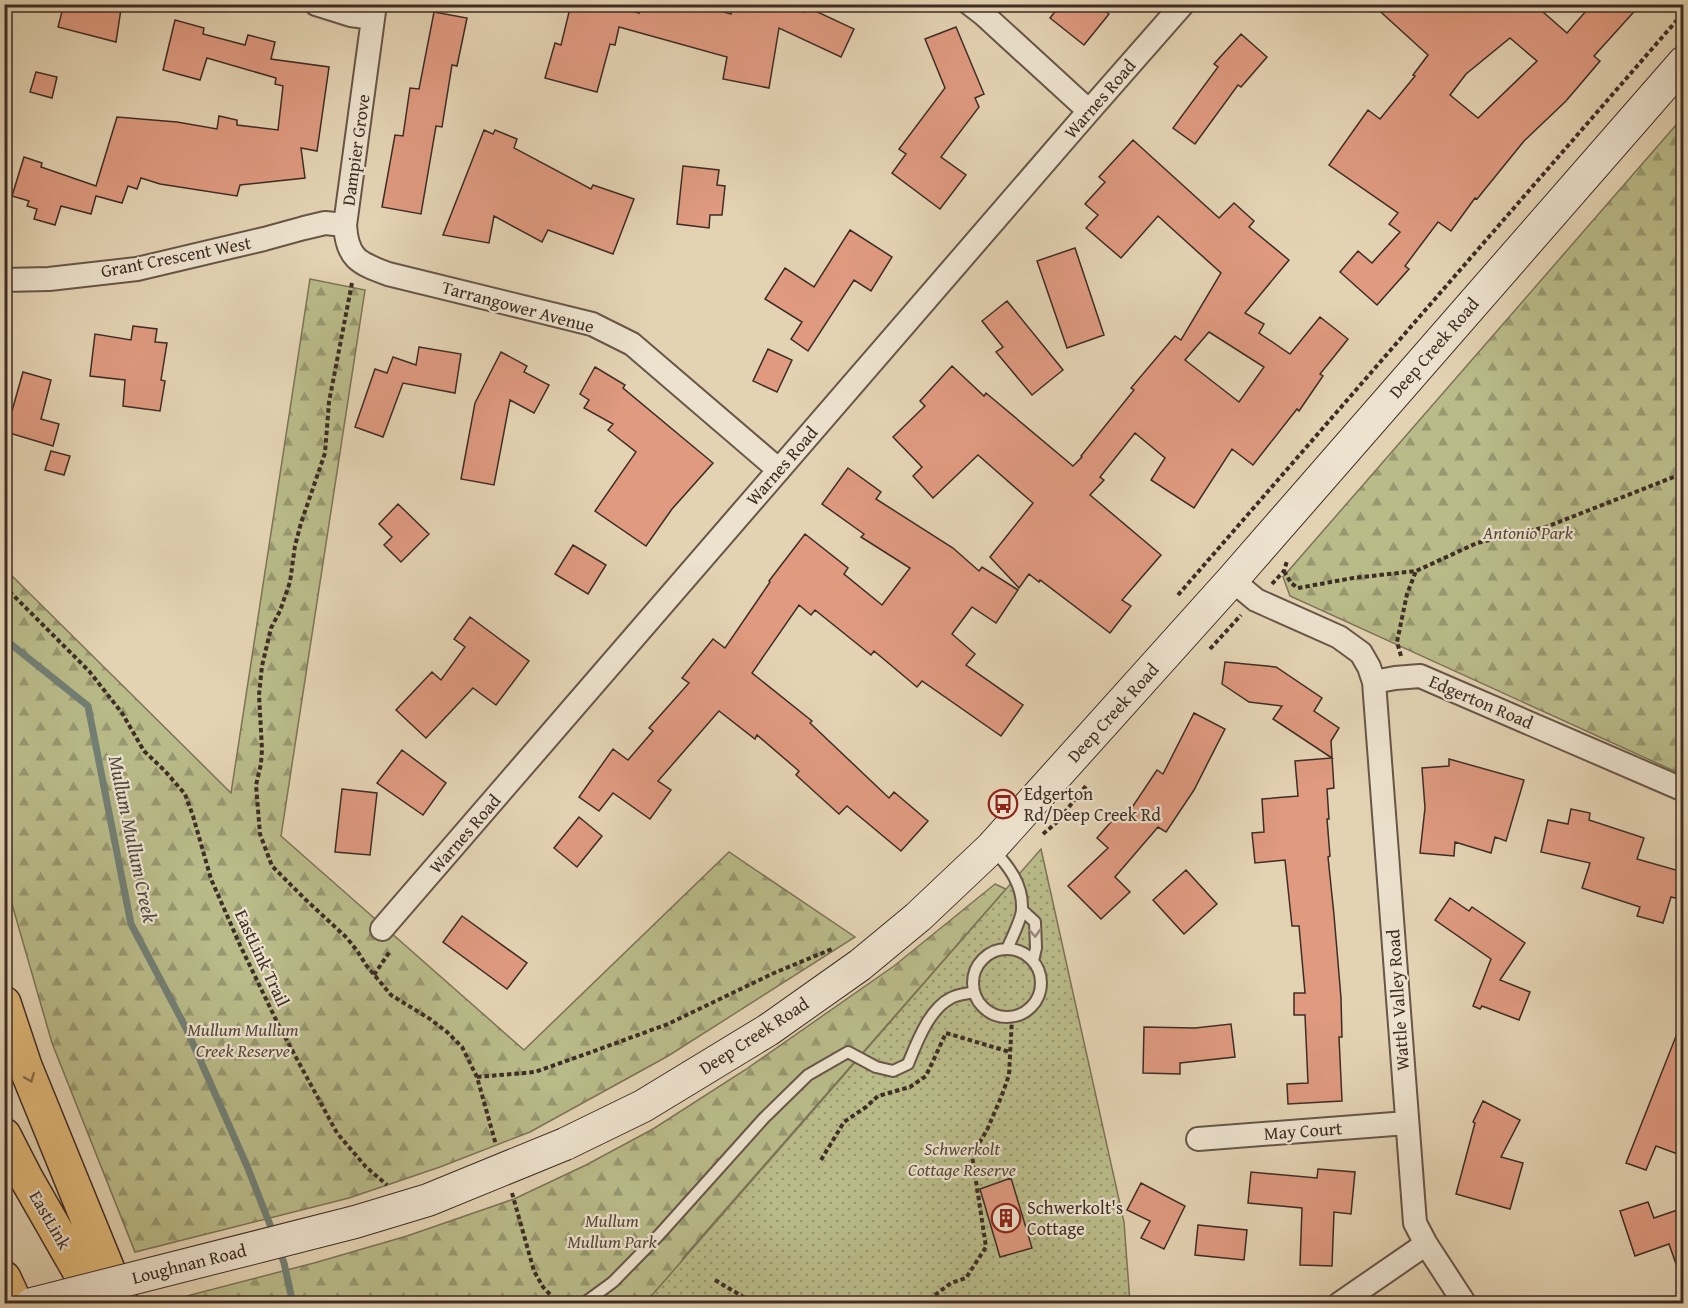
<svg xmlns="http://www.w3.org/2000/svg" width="1688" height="1308" font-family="'Gentium Book Plus',serif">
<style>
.forest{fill:url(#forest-firs);stroke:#7c7457;stroke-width:1.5}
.park{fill:url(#park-dots);stroke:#7c7457;stroke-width:1.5}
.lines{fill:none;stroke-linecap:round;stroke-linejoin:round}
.stream{stroke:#728075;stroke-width:7}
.building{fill:#df9a80;stroke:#3e2d25;stroke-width:1.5;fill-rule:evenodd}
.service-casing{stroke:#685648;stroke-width:14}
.minor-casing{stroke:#685648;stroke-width:26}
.secondary-casing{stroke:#3e2d25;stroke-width:34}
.motorway-casing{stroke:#3e2d25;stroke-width:36}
.path{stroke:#3e2d25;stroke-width:4;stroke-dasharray:4.5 3;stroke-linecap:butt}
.service{stroke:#ede2ce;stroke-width:10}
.minor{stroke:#ede2ce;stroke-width:22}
.secondary{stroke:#ede2ce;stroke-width:32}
.motorway{stroke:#e2ba7a;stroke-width:33}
.secondary-bridge-casing{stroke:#3e2d25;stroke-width:34;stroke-linecap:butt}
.secondary-bridge{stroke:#ede2ce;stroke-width:32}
.oneway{stroke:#96887a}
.oneway2{stroke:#886c4b}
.labels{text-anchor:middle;stroke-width:4.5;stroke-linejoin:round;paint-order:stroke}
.street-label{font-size:18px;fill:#3e2d25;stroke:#ede2ce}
.park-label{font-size:18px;font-style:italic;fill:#574939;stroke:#ede2ce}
.poi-label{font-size:18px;fill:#3e2d25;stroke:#ede2ce;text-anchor:start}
.water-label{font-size:20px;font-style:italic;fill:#4f4940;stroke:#ede2ce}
</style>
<defs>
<pattern id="forest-firs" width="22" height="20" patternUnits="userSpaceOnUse" patternTransform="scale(1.5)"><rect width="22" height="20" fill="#b9bb89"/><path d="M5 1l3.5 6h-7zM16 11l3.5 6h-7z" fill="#989870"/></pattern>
<pattern id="park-dots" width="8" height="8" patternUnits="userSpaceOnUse" patternTransform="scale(1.5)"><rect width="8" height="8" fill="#b9bb89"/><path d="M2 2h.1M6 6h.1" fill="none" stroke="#989870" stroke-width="1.8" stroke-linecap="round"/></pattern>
</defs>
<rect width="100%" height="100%" fill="#e4d3b3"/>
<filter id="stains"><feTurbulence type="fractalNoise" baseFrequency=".00333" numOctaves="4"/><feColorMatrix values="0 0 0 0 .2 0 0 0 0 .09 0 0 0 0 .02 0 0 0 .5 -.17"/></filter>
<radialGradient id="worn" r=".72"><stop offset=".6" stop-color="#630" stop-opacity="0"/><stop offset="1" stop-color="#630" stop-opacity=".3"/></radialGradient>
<path class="forest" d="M 1683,117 L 1683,775 L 1290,596 L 1283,577 Z
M 310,279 L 365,290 L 281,836 L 524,1050 L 729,852 L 855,937 L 668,1056 L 530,1132 L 440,1167 L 349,1198 L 135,1252 L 52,1043 L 5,880 L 4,568 L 231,793 Z
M 995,884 L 1006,889 L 683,1258 L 666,1303 L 156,1304 L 314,1263 L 407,1236 L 514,1199 L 586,1165 L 653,1129 L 745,1070 L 894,966 Z"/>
<path class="park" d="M 1041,849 L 1124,1222 L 1130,1303 L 639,1304 L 653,1294 Z"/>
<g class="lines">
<path class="stream" d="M 4,643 L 12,645 L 88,706 L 131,924 L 186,1028 L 247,1166 L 274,1235
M 280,1251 L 284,1263 L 293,1304"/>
</g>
<path class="building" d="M 64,4 L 105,4 L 121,9 L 116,42 L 58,27 Z
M 571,4 L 605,4 L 639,13 L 642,4 L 696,4 L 731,14 L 733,7 L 731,4 L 759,4 L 805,12 L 807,7 L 854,29 L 841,57 L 779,28 L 769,88 L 723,79 L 727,57 L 619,27 L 615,45 L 610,44 L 597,92 L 545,78 L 555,43 L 561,45 Z
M 1061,4 L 1097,4 L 1109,14 L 1084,45 L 1050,18 Z
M 1372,4 L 1535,5 L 1567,33 L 1592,4 L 1641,4 L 1594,56 L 1600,61 L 1566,101 L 1524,141 L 1477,199 L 1475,198 L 1451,231 L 1438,222 L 1405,266 L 1409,269 L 1377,305 L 1340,272 L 1358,251 L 1372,263 L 1400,232 L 1389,224 L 1398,213 L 1329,165 L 1368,110 L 1380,119 L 1415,76 L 1413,75 L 1428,55 ZM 1510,38 L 1537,61 L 1478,118 L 1450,95 L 1466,74 Z
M 434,12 L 467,18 L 457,66 L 452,65 L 442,127 L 436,126 L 421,214 L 382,207 L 395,135 L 403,136 L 410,88 L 419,89 Z
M 175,20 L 204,28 L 203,34 L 245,45 L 248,35 L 275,42 L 271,59 L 329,67 L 317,151 L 301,148 L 305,178 L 240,185 L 237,196 L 160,184 L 141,178 L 137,189 L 128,186 L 122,203 L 96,196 L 91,214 L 61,206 L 55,225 L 34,219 L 37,209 L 27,206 L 29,201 L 12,196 L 24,157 L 42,163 L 41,167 L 96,186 L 117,117 L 177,122 L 217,129 L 219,116 L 237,120 L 237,125 L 278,130 L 283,86 L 275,84 L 276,78 L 207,58 L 200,80 L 163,70 Z
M 956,27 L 984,94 L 975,98 L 979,107 L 941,157 L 966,175 L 940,209 L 892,173 L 906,154 L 899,149 L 945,88 L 925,39 Z
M 1241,34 L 1267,57 L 1241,87 L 1238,85 L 1195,144 L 1173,128 L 1218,67 L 1214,64 Z
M 36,72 L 57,77 L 52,98 L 30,92 Z
M 484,130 L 493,134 L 495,130 L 517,139 L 514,148 L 591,189 L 593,185 L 634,199 L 613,254 L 548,230 L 542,242 L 494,216 L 489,243 L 443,235 Z
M 1133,140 L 1219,218 L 1234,203 L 1254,221 L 1249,227 L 1289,260 L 1245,313 L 1264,324 L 1259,333 L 1290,354 L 1320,317 L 1348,339 L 1320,374 L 1323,376 L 1299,411 L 1297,409 L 1253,465 L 1232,449 L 1194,508 L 1151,480 L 1165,458 L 1135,433 L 1100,477 L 1104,480 L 1090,495 L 1161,555 L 1122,600 L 1131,606 L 1110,633 L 1040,580 L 1039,582 L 1029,574 L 1019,588 L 990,557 L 1033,503 L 978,455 L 933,498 L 913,476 L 922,467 L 893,437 L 925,406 L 920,401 L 952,366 L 984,396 L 986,393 L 1073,466 L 1082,457 L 1081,456 L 1134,390 L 1131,388 L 1175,336 L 1181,340 L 1221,273 L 1158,216 L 1121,258 L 1086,228 L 1098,215 L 1085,204 L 1105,182 L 1099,177 ZM 1209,332 L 1264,367 L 1239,402 L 1185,360 Z
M 683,166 L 719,170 L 717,185 L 725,186 L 722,215 L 710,215 L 709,228 L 677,224 Z
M 850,230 L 892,257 L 871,291 L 854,280 L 808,351 L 791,339 L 802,322 L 765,299 L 785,268 L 814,287 Z
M 1075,248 L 1104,335 L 1067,348 L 1037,261 Z
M 1007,301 L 1063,370 L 1032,395 L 996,352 L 1003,347 L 982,321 Z
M 133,326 L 157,329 L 155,342 L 167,343 L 161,380 L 165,381 L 160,411 L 123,406 L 125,380 L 90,376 L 95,334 L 131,340 Z
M 419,347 L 461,354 L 455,393 L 403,383 L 383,437 L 355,427 L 375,369 L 387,373 L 393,357 L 416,365 Z
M 768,349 L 792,360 L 777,392 L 753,381 Z
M 501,352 L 527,366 L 524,372 L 549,385 L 534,413 L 510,400 L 494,485 L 461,479 L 475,403 Z
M 595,367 L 625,385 L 623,388 L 713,463 L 672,509 L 646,546 L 595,511 L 636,452 L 608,430 L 613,424 L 584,408 L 589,400 L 580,394 Z
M 23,372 L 51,380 L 41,419 L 59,424 L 53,446 L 6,432 Z
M 51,451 L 70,456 L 64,475 L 45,470 Z
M 848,468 L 881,492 L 876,499 L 953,548 L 979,571 L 982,567 L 1018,590 L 996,623 L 972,607 L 952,634 L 975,654 L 966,665 L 1023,705 L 1001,736 L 922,681 L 917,687 L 874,651 L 871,655 L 815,610 L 811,615 L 799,605 L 752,673 L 812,721 L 810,723 L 889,798 L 894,792 L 928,821 L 901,851 L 847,806 L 839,814 L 796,775 L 799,771 L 757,735 L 755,739 L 719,711 L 658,781 L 671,790 L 650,819 L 613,793 L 599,811 L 579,797 L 613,749 L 628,760 L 653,731 L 649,728 L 689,683 L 682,678 L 713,639 L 725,648 L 770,582 L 769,581 L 805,534 L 848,568 L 844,574 L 882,605 L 910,568 L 861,537 L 864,534 L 822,504 Z
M 398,504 L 429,534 L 401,562 L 384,545 L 392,537 L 379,524 Z
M 573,545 L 606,565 L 588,594 L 555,574 Z
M 470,617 L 529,661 L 496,705 L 473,688 L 426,738 L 396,710 L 432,672 L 441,680 L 465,647 L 454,639 Z
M 1225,662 L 1276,667 L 1322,698 L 1314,711 L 1339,728 L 1331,741 L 1334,788 L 1327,789 L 1329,819 L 1327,819 L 1330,856 L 1328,857 L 1334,915 L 1341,998 L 1342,1037 L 1339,1037 L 1342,1101 L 1288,1104 L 1287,1084 L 1308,1083 L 1305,1015 L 1294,1015 L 1294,993 L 1305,993 L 1299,926 L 1292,926 L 1285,860 L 1255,863 L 1252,833 L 1264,832 L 1262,799 L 1298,796 L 1295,761 L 1332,758 L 1273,719 L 1282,706 L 1249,702 L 1222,684 Z
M 1194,713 L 1225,729 L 1194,790 L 1166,832 L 1158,827 L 1115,877 L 1130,892 L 1101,919 L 1068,886 L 1108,848 L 1097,838 L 1117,815 L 1123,821 L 1157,770 L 1163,774 Z
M 402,750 L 446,783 L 423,815 L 377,783 Z
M 1449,759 L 1524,780 L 1506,841 L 1495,837 L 1491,853 L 1455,842 L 1454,856 L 1420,853 L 1425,808 L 1422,768 L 1449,766 Z
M 342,789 L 377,793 L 370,855 L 335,852 Z
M 1571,809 L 1590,813 L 1589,820 L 1644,838 L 1637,859 L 1683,872 L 1683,900 L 1671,897 L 1663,923 L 1637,916 L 1640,907 L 1582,888 L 1590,863 L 1541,852 L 1548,820 L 1568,824 Z
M 579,817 L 602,836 L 577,867 L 554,848 Z
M 1186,870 L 1217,904 L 1184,934 L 1153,900 Z
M 1450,898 L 1469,911 L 1472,907 L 1525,943 L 1500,980 L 1530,992 L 1519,1020 L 1482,1006 L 1480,1009 L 1473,1006 L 1491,959 L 1435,920 Z
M 462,916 L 527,963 L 507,989 L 443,942 Z
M 1682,1021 L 1683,1022 L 1683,1156 L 1656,1146 L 1646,1170 L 1626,1163 Z
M 1231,1024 L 1235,1057 L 1180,1063 L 1180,1074 L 1143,1073 L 1144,1027 L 1195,1028 Z
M 1483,1101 L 1520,1120 L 1501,1157 L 1523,1163 L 1510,1209 L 1456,1194 L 1475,1123 L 1473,1122 Z
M 1318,1169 L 1355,1172 L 1351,1214 L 1334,1212 L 1332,1266 L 1300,1265 L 1302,1208 L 1248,1203 L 1251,1172 L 1317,1178 Z
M 1011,1178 L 1032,1248 L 1000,1257 L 980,1189 Z
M 1141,1183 L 1185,1206 L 1164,1249 L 1141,1238 L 1150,1221 L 1127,1210 Z
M 1648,1202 L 1654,1218 L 1683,1208 L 1683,1278 L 1681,1278 L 1669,1244 L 1635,1256 L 1620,1211 Z
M 1198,1225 L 1247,1230 L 1244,1260 L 1195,1255 Z"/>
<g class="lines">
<g class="service-casing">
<path id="service" d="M 993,850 C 1009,866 1023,885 1022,909 C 1022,918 1011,940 1007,949
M 1022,910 L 1035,922 L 1036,948 L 1033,961
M973 983a34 34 0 1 1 68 0a34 34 0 1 1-68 0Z
M 583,1304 L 613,1282 L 659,1235 L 764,1118 L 808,1075 L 848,1052 L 876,1067 L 893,1071 L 908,1064 C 917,1042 929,1009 951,998 C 958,994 967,994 974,992"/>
</g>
<g class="minor-casing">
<path id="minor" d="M 316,4 L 351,15 L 373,18
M 375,4 L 345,225 C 347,258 358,263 388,274 L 592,324 L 632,344 L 779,470
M 970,4 L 983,14 L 1089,111
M 4,280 L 49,279 L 137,269 L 264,239 L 304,228 L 325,223 L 345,225
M 1232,580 L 1256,600 L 1339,637 L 1361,653 L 1369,667 L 1374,682 L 1415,1223 L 1426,1244 L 1465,1304
M 1374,682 L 1395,678 L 1420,676 L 1684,790
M 382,929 L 1089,111 L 1183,4
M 1198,1139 L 1407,1123
M 1339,1304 L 1426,1244"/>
</g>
<g class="secondary-casing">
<path id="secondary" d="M 565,1144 L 643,1106 L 768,1030 L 860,965 L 918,917 L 991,848 L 1232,580 L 1684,62"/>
</g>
<g class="motorway-casing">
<path id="motorway" d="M 4,1003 L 25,1066 L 122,1304
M 4,1135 L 26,1178 L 98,1304
M 4,1278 L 16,1304"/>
</g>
<path class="path" d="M 352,283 L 329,402 L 325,453 L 301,523 L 295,546 L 290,582 L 280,611 L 271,628 L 262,666 L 259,695 L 262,749 L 261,764 L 256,785 L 260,834 L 272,866 L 305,899 L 347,938 L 358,952 L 366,965 L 391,995 L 430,1019 L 447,1032 L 462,1047 L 477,1077 L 496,1145
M 1284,571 L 1291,583 L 1298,588 L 1353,578 L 1416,571 L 1477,543 L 1546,527 L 1684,473
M 1272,584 L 1284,571 L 1287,561
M 4,586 L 89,671 L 122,713 L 144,751 L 164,770 L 185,794 L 193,816 L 211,879 L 240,945 L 279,1026 L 337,1133 L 366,1167 L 387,1185
M 1178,595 L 1684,12
M 1210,649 L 1241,615
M 1401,656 L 1397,642 L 1407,594 L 1416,571
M 1043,834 L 1056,823 L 1086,786
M 374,975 L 390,951
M 477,1077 L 535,1072 L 586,1054 L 668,1024 L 774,973 L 832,949
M 821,1160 L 844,1122 L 866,1107 L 878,1096 L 910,1087 L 926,1076 L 946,1033 L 1010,1052
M 512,1193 L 534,1271 L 543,1287 L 559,1304
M 715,1280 L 755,1304
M 923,1304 L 951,1283 L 966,1278 L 986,1247 L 972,1155 L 987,1130 L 1002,1095 L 1009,1075 L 1012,1018"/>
<use href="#service" class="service"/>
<use href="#minor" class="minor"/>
<use href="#secondary" class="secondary"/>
<use href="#motorway" class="motorway"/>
<g class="secondary-bridge-casing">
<path id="secondary-bridge" d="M 32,1304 L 355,1222 L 428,1200 L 565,1144"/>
</g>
<use href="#secondary-bridge" class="secondary-bridge"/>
</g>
<defs><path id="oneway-chevron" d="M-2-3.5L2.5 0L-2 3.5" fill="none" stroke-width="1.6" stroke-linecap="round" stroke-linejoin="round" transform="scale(1.5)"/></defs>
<use class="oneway" href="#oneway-chevron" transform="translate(1035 933) rotate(87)"/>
<use class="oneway2" href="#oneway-chevron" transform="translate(30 1078) rotate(68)"/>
<defs>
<g id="bus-ring" transform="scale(1.5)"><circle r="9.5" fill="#ede2ce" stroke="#8f2418" stroke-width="1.5"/><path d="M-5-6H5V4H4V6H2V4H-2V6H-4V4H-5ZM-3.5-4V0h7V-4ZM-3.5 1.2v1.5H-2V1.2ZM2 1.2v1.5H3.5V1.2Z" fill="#8f2418"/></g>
<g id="building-ring" transform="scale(1.5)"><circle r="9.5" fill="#ede2ce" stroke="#8f2418" stroke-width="1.5"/><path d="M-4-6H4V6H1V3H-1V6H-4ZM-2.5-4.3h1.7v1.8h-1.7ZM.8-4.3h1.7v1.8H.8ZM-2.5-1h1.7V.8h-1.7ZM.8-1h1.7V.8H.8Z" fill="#8f2418"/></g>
</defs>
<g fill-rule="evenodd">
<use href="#bus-ring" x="1003" y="804"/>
<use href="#building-ring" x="1006" y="1218"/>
</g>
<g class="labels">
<g class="street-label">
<text transform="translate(1100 99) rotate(-49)" y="6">Warnes Road</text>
<text transform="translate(356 150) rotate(-82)" y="6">Dampier Grove</text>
<text transform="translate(176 257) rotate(-11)" y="6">Grant Crescent West</text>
<text transform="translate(518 307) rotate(15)" y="6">Tarrangower Avenue</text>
<text transform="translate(1434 348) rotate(-49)" y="6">Deep Creek Road</text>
<text transform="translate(782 466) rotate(-49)" y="6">Warnes Road</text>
<text transform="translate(1481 702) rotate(23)" y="6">Edgerton Road</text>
<text transform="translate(1113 713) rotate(-48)" y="6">Deep Creek Road</text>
<text transform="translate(465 834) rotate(-49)" y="6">Warnes Road</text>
<text transform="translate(262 958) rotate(65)" y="6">EastLink Trail</text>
<text transform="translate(1398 1000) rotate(-94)" y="6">Wattle Valley Road</text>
<text transform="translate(754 1036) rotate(-33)" y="6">Deep Creek Road</text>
<text transform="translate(1303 1131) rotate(-4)" y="6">May Court</text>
<text transform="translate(50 1220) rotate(60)" y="6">EastLink</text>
<text transform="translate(189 1264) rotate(-14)" y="6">Loughnan Road</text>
</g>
<g class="park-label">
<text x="1528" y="539">Antonio Park</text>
<text x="243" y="1036">Mullum Mullum<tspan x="243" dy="21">Creek Reserve</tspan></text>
<text x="962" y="1155">Schwerkolt<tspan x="962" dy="21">Cottage Reserve</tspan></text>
<text x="612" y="1227">Mullum<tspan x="612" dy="21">Mullum Park</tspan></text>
</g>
<g class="poi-label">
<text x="1024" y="800">Edgerton<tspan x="1024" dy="21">Rd/Deep Creek Rd</tspan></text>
<text x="1027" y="1214">Schwerkolt's<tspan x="1027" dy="21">Cottage</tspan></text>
</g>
<g class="water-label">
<text transform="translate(133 839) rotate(78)" y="7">Mullum Mullum Creek</text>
</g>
</g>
<rect width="1688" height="1308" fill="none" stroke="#e4d3b3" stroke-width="24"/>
<rect x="6" y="6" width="1676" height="1296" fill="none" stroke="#3e2d25" stroke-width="3"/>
<rect x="12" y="12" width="1664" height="1284" fill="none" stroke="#3e2d25" stroke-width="1.5"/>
<rect width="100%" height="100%" filter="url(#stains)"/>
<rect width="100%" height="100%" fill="url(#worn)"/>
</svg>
